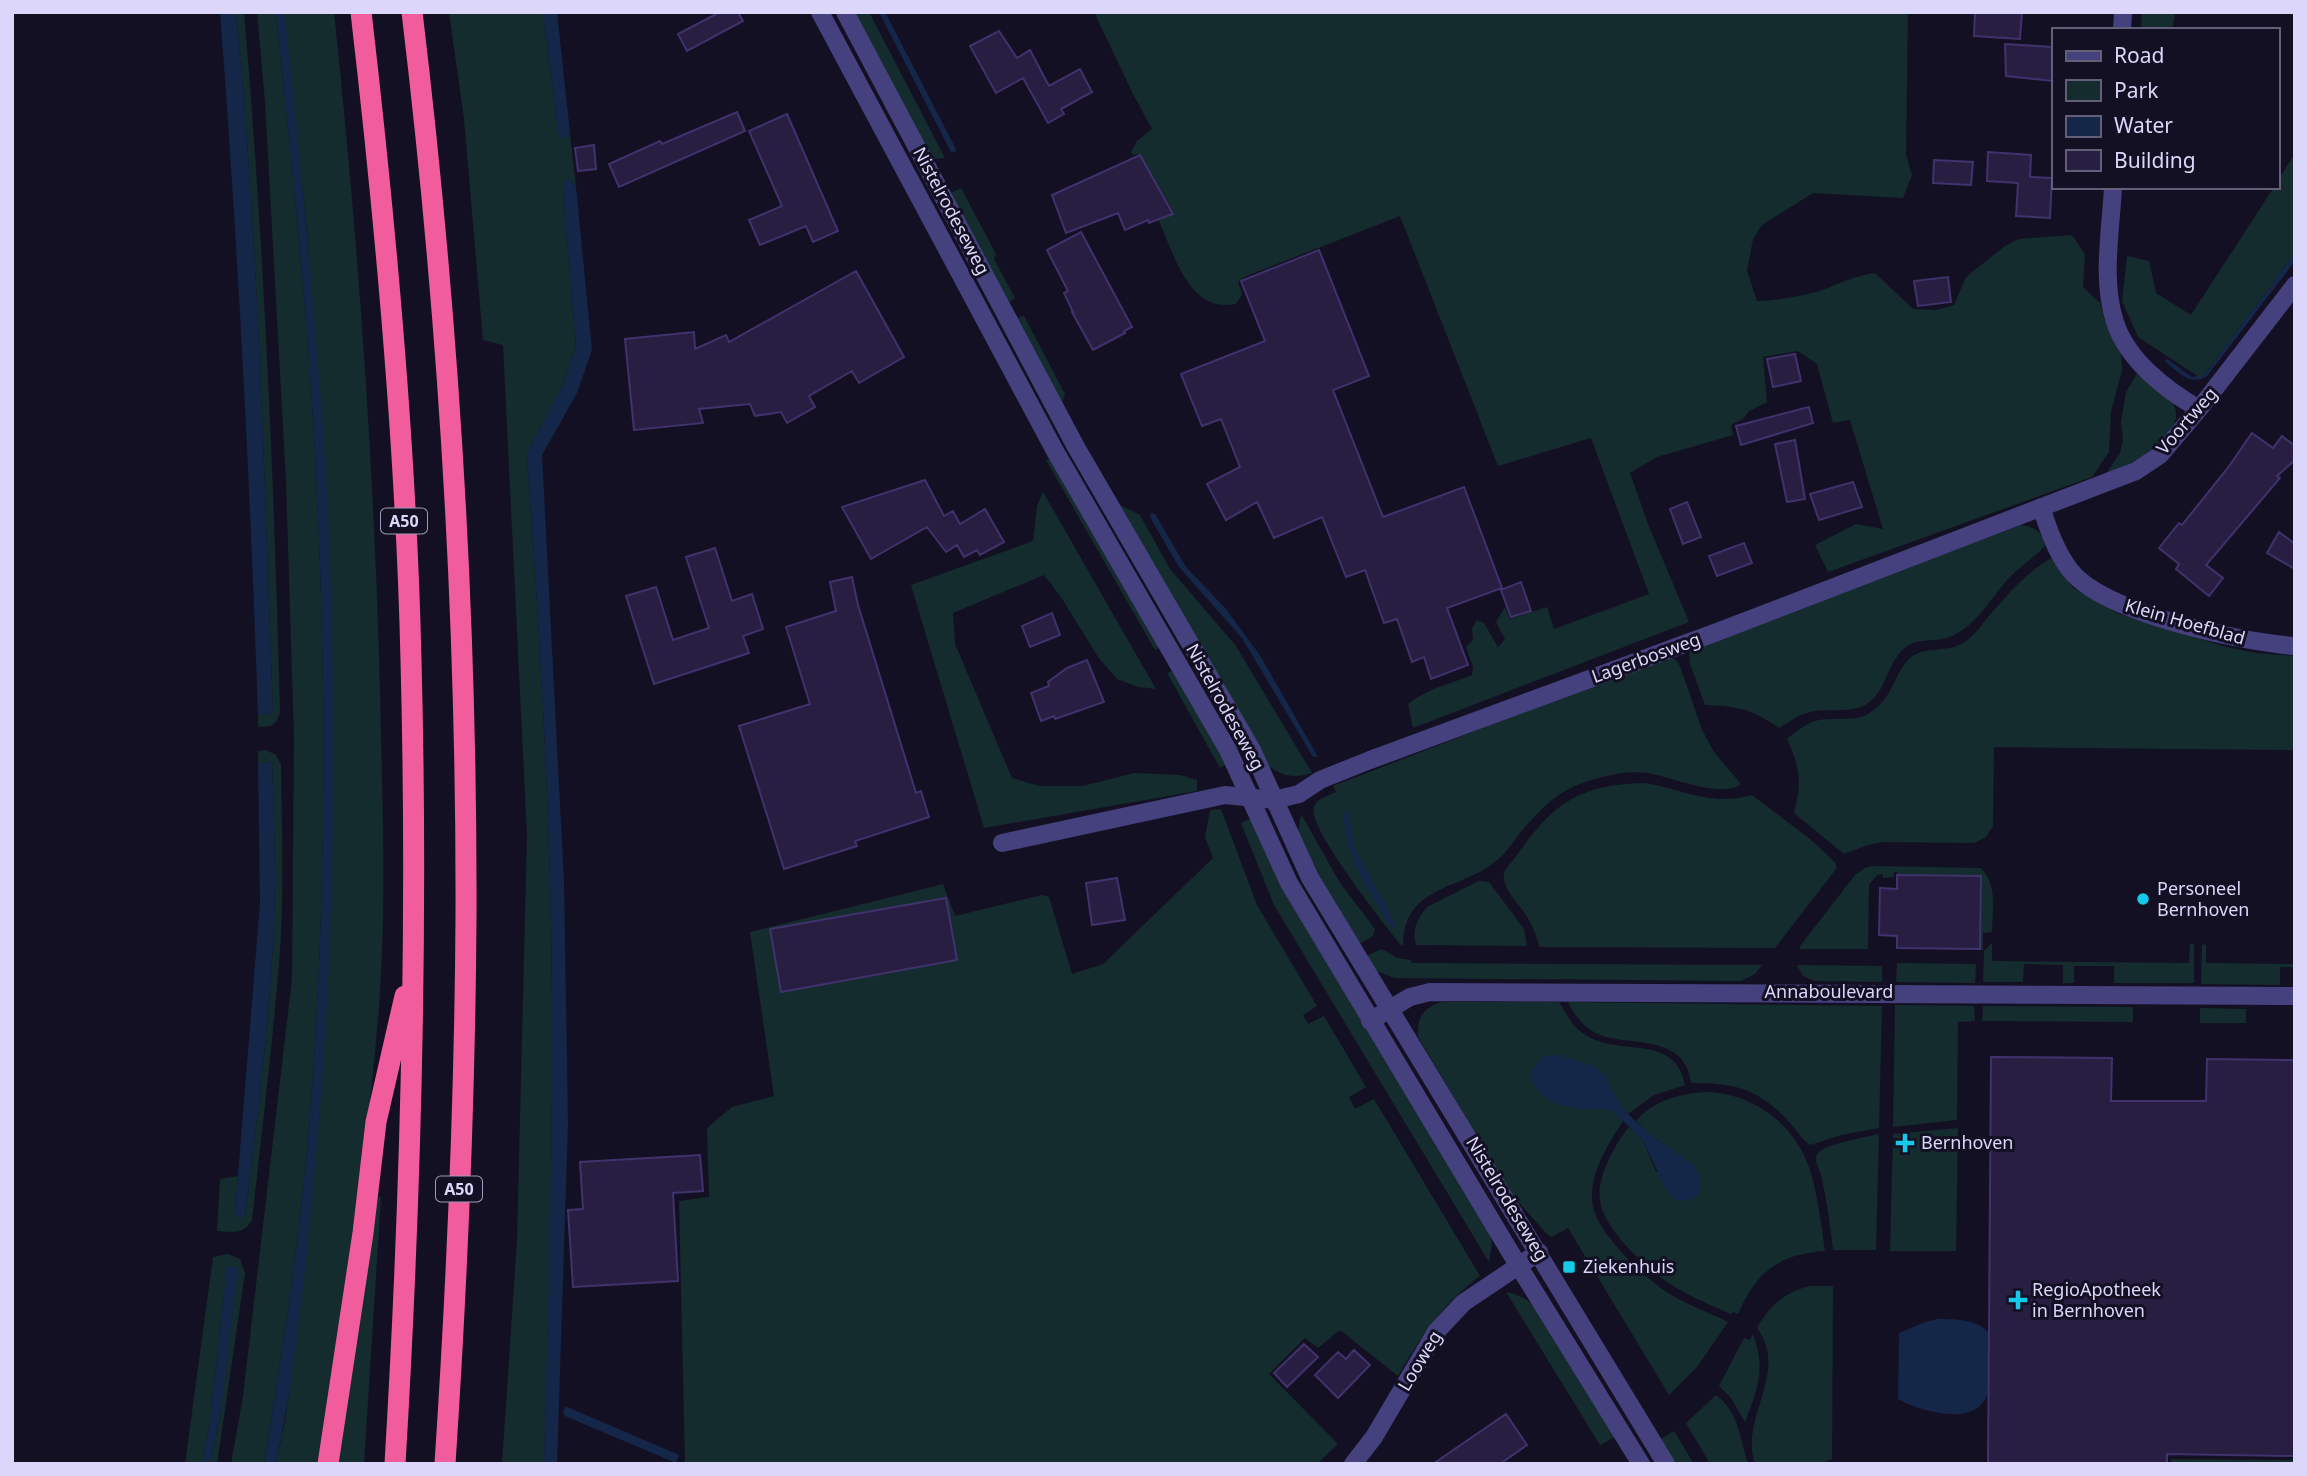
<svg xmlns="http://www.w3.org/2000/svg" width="2307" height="1476" font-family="'Noto Sans',sans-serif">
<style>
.green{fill:#142c2d}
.water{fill:#142749}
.building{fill:#271e42;stroke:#40326c;stroke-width:2}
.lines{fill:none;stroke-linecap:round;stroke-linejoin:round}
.minor{stroke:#45407e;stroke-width:18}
.tertiary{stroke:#45407e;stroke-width:18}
.motorway{stroke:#f15c9d;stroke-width:21}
.poi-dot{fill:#15cae9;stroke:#141023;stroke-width:2.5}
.labels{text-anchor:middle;stroke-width:6;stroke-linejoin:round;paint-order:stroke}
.shield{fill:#141023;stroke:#a09bba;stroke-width:2}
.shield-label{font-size:16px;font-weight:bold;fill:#dcd6fb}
.street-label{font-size:18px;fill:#dcd6fb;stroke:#141023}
.poi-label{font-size:18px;fill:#dcd6fb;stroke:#141023;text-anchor:start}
</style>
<rect width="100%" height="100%" fill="#141023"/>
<path class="green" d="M 236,12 L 244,12 C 264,245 274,479 280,712 L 276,722 L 271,726 L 258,727 L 258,715 L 273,713 C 264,479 259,245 236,12 Z
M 257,12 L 276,12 C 290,148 305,284 313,420 C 327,652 328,885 310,1116 C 301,1232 283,1348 264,1464 L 231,1464 L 243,1396 L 292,979 L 294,738 L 286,481 L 265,102 Z
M 284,12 L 334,12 C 358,238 374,464 380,691 C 382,796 387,902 379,1006 C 367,1159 342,1312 320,1464 L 276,1464 L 285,1421 L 300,1310 L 320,1107 L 327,496 L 306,222 Z
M 449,12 L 543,12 L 558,130 L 565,137 L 570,133 L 576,187 L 569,178 L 563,194 L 576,345 L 564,383 L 529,449 L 527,457 C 540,637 551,817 552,997 C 553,1153 549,1308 544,1464 L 502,1464 L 517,1241 L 527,835 L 503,345 L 483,340 L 464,119 Z
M 852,12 L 869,12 L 945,158 L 932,159 Z
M 1094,12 L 1908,12 L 1906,155 L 1912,175 L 1903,198 L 1813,193 L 1762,225 L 1753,239 L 1747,271 L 1757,301 C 1779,300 1801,297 1822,290 C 1840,283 1855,276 1875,273 L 1913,309 L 1936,310 L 1954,305 L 1966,277 L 2005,246 L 2019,239 L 2072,235 L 2085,254 L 2083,287 L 2100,303 L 2106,323 L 2121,354 L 2122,371 L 2111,411 L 2109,452 L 2092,477 L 1828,572 L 1815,545 L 1856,524 L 1883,529 L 1850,420 L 1833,423 L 1817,364 L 1798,351 L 1763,357 L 1767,402 L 1749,411 L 1743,419 L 1731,425 L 1733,435 L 1657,457 L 1630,473 L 1648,524 L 1689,622 L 1413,728 L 1408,704 C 1426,689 1450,684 1472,675 L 1473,667 L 1466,647 L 1473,640 L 1472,628 L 1477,620 L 1484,623 L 1498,647 L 1505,639 L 1496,622 L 1505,607 L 1510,619 L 1547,607 L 1554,629 L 1649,594 L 1591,438 L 1498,466 L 1400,216 L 1244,277 L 1238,282 L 1242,294 L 1236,304 C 1189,314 1174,254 1159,221 L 1174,213 L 1140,154 L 1133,155 L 1131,152 L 1137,141 L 1152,129 L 1133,94 Z
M 2142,12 L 2175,12 L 2172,30 L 2141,30 Z
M 2295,153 L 2295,253 L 2204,375 L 2199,377 L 2138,337 L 2122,301 L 2127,256 L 2149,261 L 2156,293 L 2191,315 L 2274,187 L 2277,187 L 2277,182 Z
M 961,188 L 996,254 L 994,259 L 1015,298 L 1009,302 L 951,193 Z
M 1024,316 L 1065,394 L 1062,404 L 1018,318 Z
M 2138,372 C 2149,381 2164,390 2172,401 C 2192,435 2130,465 2106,474 L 2120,453 L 2123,440 L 2121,422 L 2126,392 Z
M 1051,459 L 1161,647 L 1155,650 L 1046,460 Z
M 1043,492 L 1156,689 L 1138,687 L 1117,679 L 1098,657 L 1061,597 L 1044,575 L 953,613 L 955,644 L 1012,778 L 1040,786 L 1083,786 L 1134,773 L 1180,775 L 1197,780 L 1197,791 L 984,828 L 911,585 L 1033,541 L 1037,506 Z
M 1120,505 L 1140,515 L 1170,569 L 1236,646 L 1312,773 C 1293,779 1281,776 1266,764 Z
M 2021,525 C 2035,527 2042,532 2045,545 C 2035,558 2021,565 2010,577 C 1991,597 1977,626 1950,637 C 1938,642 1921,638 1909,645 C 1887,658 1888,692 1865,705 C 1848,714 1825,707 1807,713 C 1797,715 1788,723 1779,728 C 1752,709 1737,706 1705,705 L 1690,664 L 1689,649 Z
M 2051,558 L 2073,588 L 2119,614 L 2226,647 L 2257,653 L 2295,656 L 2295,750 L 1994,747 L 1993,826 L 1986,837 L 1974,843 L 1882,842 L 1865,846 L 1844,854 L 1794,813 C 1802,782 1800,767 1787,739 C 1797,731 1806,723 1819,720 C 1836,717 1856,723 1871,712 C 1893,697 1893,677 1908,660 C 1923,644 1947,654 1963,643 C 1973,637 1981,626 1989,616 C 2008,594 2026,573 2051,558 Z
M 1670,656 L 1677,661 L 1681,669 L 1702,730 L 1714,752 L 1741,784 C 1722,799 1671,777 1648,773 C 1638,772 1625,772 1616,774 C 1566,784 1552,796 1519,834 C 1512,844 1504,855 1495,862 C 1458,891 1404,885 1403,946 L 1400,944 C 1385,925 1306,826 1314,807 C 1317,798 1328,796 1336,792 L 1333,786 Z
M 1175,670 L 1226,764 L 1220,768 L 1167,673 Z
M 266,750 L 276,755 L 281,765 C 282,827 284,889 280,951 C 273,1041 262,1131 252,1220 C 244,1235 231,1232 217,1231 L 220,1179 L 238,1176 L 235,1212 L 245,1216 C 257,1119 270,1021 274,923 C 276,869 274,816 272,762 L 258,764 L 258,751 Z
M 1644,783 C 1683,789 1712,807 1752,795 L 1810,839 L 1836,863 L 1836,869 L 1775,948 L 1539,947 C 1537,936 1532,925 1526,915 C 1517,901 1502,890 1504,872 C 1548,813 1565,785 1644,783 Z
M 1221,809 L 1257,905 L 1317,1006 L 1303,1015 L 1308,1024 L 1324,1016 L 1366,1087 L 1349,1097 L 1355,1109 L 1374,1099 L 1480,1276 C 1444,1302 1420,1338 1398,1376 L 1340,1330 L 1318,1348 L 1305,1338 L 1269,1374 L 1338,1444 L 1317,1464 L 685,1464 L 679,1201 L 709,1197 L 707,1128 L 732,1107 L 774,1096 L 750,932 L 943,884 L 955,916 L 1042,895 L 1049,897 L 1072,974 L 1103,964 L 1213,858 L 1205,837 L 1210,810 Z
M 1301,814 L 1340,883 L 1375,929 L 1373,936 L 1359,944 L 1302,850 L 1298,833 Z
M 1250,819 L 1293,907 L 1489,1231 L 1492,1242 L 1489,1262 L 1274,905 L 1241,823 Z
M 1872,866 L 1981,868 C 1998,886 1992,909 1992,932 L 1983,933 L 1983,950 L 1976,949 L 1976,881 L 1897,881 L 1897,872 L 1894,872 L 1894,877 L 1883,878 L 1883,874 L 1877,875 L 1869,885 L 1868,949 L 1800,949 L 1800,946 L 1855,875 L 1865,868 Z
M 1479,881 L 1489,882 L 1524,929 L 1527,946 L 1417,945 C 1410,933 1418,917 1427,907 Z
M 1992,943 L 1992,961 L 2189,963 L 2190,944 L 2194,944 L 2194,983 L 2114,983 L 2114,966 L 2074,966 L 2074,983 L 2063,983 L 2063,965 L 2024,964 L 2023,982 L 1983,982 L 1984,951 Z
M 2206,944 L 2206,963 L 2295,964 L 2295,967 L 2280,967 L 2280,985 L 2201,984 L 2202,945 Z
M 1382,949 L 1397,958 L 1411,960 L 1412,963 L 1762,965 L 1755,974 L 1741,981 L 1395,978 L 1376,971 L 1366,956 Z
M 1897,963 L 1976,964 L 1975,983 L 1896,982 Z
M 1797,965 L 1882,966 L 1882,982 L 1814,981 L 1803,976 Z
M 1442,1002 L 1559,1002 C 1568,1017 1575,1031 1591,1038 C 1624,1055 1676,1035 1685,1085 L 1654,1095 L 1628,1114 L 1622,1108 L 1611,1110 L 1623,1121 C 1608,1145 1591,1170 1592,1200 C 1593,1230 1642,1275 1665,1291 C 1685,1304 1708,1312 1728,1322 L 1697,1367 L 1669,1395 L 1568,1228 L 1552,1237 L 1548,1235 L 1511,1194 L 1418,1037 C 1416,1018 1424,1007 1442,1002 Z
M 1568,1002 L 1882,1006 L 1879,1128 L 1841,1135 L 1810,1145 C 1801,1139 1796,1129 1788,1121 C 1758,1088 1734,1083 1691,1083 C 1685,1035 1636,1046 1603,1036 C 1587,1031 1575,1017 1568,1002 Z
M 1895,1005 L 1974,1006 L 1975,1021 L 1958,1022 L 1957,1120 L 1893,1127 Z
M 1983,1006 L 2133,1007 L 2133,1022 L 1982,1021 Z
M 2200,1008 L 2246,1009 L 2246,1023 L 2200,1023 Z
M 1708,1092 C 1754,1094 1796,1125 1810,1170 C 1818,1196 1821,1224 1825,1251 C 1779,1254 1756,1272 1738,1314 L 1733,1312 L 1731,1314 C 1708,1304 1684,1294 1664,1280 C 1642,1264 1604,1228 1600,1201 C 1596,1178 1615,1144 1629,1127 L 1643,1140 L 1656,1172 L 1694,1165 L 1650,1135 L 1636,1121 C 1654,1100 1681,1093 1708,1092 Z
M 1958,1128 L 1956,1251 L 1890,1251 L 1893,1134 Z
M 1879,1134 L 1876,1250 L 1833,1250 C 1830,1225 1827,1200 1821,1175 C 1819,1169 1814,1161 1817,1154 C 1823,1144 1867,1137 1879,1134 Z
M 376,1196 L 381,1197 L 364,1464 L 336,1464 Z
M 228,1254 L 240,1259 L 245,1273 L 217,1464 L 210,1464 L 221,1411 L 227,1267 L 210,1421 L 202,1464 L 185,1464 L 213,1257 Z
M 1809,1286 L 1833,1286 L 1832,1459 L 1819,1464 L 1755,1464 C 1739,1418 1790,1372 1757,1328 C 1770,1305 1784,1293 1809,1286 Z
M 1506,1292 C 1520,1295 1528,1299 1538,1310 L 1615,1437 L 1600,1445 Z
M 1753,1334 C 1766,1370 1758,1388 1745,1422 L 1731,1398 L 1719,1386 L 1744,1338 L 1750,1340 Z
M 1716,1395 C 1739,1412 1740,1439 1748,1464 L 1710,1464 L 1686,1423 Z
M 1674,1431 L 1694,1464 L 1673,1464 L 1659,1440 Z
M 2171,1459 L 2295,1460 L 2295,1464 L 2171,1464 Z"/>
<path class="water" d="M 220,12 L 236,12 C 259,245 264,480 273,713 L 258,715 C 250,480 238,246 220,12 Z
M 276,12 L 284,12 L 286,24 C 302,180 318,337 327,494 C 338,714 336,935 316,1154 C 307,1258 297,1362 276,1464 L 264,1464 C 283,1348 301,1232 310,1116 C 328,885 327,652 313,420 C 305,284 290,148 276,12 Z
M 543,12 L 557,12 L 570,133 L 566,137 L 560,137 L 558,130 Z
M 879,12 L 885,12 L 956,149 L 955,152 L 951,152 Z
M 569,178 L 576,187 L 592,350 L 577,393 L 542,455 L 564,882 L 568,1123 L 557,1464 L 544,1464 C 548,1308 553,1153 552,997 C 551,817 540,637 527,457 L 529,449 L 564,383 L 576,345 L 563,194 L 563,183 Z
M 2295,253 L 2295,261 L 2207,376 C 2190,387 2178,372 2165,361 L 2167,359 L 2192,377 L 2204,375 Z
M 1151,513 L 1155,514 L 1186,567 L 1226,609 L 1261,657 L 1318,757 L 1313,757 L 1242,638 L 1179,567 L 1150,517 Z
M 272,762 C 274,816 276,869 274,923 C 270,1021 257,1119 245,1216 L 239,1218 L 235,1212 L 260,903 L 258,764 Z
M 1349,811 L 1354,848 L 1396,924 L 1394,928 L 1392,928 C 1370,892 1344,857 1344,813 Z
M 1558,1055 L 1592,1065 L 1604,1074 L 1622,1108 L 1650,1135 L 1694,1165 L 1700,1179 L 1699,1193 L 1693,1199 L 1678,1201 L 1666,1190 L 1643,1140 L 1611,1110 C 1581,1108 1539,1111 1530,1074 L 1543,1056 Z
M 227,1266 L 238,1268 L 221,1411 L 210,1464 L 202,1464 L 210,1421 Z
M 1938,1319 C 1953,1319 1974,1319 1986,1330 C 1992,1337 1990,1348 1990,1357 C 1991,1369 1992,1382 1987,1395 C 1975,1428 1920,1411 1898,1399 L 1899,1333 L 1925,1322 Z
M 565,1406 L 679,1455 L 676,1463 L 565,1416 L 563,1413 Z"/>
<path class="building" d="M 720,12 L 738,12 L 743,21 L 687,51 L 678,34 Z
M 1975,12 L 2022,12 L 2020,39 L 1974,36 Z
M 999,31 L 1017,58 L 1030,50 L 1049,86 L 1080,69 L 1092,92 L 1061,109 L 1064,114 L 1048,123 L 1023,78 L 996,93 L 970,46 Z
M 2005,44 L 2053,47 L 2053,81 L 2006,76 Z
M 737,112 L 745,131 L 619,187 L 609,164 L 660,141 L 662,144 Z
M 787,114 L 838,231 L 813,242 L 806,226 L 760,245 L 749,220 L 782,206 L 749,131 Z
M 594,145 L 596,169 L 578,171 L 575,148 Z
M 1988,152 L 2031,155 L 2030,177 L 2052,178 L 2050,218 L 2016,216 L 2018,183 L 1987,181 Z
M 1140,155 L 1173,214 L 1149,223 L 1148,220 L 1125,230 L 1118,213 L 1066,233 L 1052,195 Z
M 1934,160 L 1973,162 L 1971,185 L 1933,183 Z
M 1081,232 L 1132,327 L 1124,331 L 1125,333 L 1093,350 L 1072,312 L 1073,312 L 1064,293 L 1068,291 L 1047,250 Z
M 1319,250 L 1369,376 L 1333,390 L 1383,517 L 1464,487 L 1502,588 L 1447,608 L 1468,665 L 1431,679 L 1424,657 L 1412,662 L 1397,619 L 1384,623 L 1365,570 L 1346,577 L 1322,517 L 1274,538 L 1257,502 L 1226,520 L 1207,484 L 1240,467 L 1221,419 L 1202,426 L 1181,374 L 1265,341 L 1241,281 Z
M 856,271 L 904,357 L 859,383 L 852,371 L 809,396 L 815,407 L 787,423 L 781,412 L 755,416 L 750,404 L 699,409 L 703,423 L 634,430 L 625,339 L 694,332 L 695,349 L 726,335 L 729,342 Z
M 1948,277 L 1951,302 L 1918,306 L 1914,281 Z
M 1795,354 L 1801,381 L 1773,387 L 1767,359 Z
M 1809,407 L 1813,423 L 1741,445 L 1736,426 Z
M 2252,433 L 2273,448 L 2282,436 L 2295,446 L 2295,460 L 2277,476 L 2280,478 L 2206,565 L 2223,578 L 2209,596 L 2176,569 L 2179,564 L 2159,548 L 2179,523 L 2182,525 L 2227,469 Z
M 1795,440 L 1805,499 L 1787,502 L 1775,444 Z
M 925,480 L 944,516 L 953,511 L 960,524 L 985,509 L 1004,542 L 980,555 L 977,550 L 964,557 L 957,545 L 946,552 L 927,527 L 871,559 L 842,507 Z
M 1853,482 L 1862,507 L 1819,520 L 1810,494 Z
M 1687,502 L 1701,537 L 1683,544 L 1670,509 Z
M 2279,532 L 2295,544 L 2295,569 L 2267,553 Z
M 1744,543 L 1752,563 L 1717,576 L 1709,556 Z
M 715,548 L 732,601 L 752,594 L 763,629 L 743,636 L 749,653 L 654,684 L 626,596 L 656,587 L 673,640 L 709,628 L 686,557 Z
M 852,577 L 858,605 L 916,793 L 921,791 L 929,817 L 855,841 L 857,846 L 784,869 L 739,726 L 810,704 L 786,627 L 836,611 L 830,582 Z
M 1521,582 L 1531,611 L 1511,617 L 1501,590 Z
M 1052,613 L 1060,635 L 1030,647 L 1022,626 Z
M 1087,660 L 1104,702 L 1055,719 L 1054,716 L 1041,721 L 1031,693 L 1049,686 L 1048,682 L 1067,668 Z
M 1897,875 L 1981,876 L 1980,949 L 1897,948 L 1897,936 L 1879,935 L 1880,888 L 1897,889 Z
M 1117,878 L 1125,920 L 1092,925 L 1086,883 Z
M 946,898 L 957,960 L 781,992 L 770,929 Z
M 1991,1057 L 2112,1058 L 2111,1101 L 2206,1101 L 2207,1059 L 2295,1060 L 2295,1456 L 2167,1454 L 2167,1464 L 1988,1464 Z
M 700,1155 L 703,1191 L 673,1193 L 678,1281 L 573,1287 L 568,1210 L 583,1209 L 580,1162 Z
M 1304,1344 L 1318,1357 L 1287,1387 L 1274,1373 Z
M 1354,1350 L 1370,1365 L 1338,1398 L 1315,1375 L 1338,1352 L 1346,1359 Z
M 1506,1414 L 1527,1445 L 1500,1464 L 1433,1464 Z"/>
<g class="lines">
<path class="minor" d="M 2122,30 L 2123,12
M 2113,187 C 2111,230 2101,280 2115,322 C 2127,360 2166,390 2199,409
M 2041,507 C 2048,528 2056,552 2070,570 C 2103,613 2241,642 2295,646
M 1002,843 L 1225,795 L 1274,800 L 1299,794 L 1320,780 L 1370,760 L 1717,632 L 2136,471 L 2160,455 L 2199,409 L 2295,285
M 1370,1021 L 1410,997 L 1430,992 L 2295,996
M 1353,1464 L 1374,1437 L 1436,1332 L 1463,1303 L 1539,1252"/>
<path class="tertiary" d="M 820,12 L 1055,451 L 1228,750 L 1289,883 L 1518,1265 L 1641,1464
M 845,12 L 1076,447 L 1252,750 L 1310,878 L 1666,1464"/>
<path class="motorway" d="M 361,12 C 386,227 406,444 411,660 C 418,928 411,1196 395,1464
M 412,12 C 448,312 467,614 466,916 C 465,1099 457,1282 445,1464
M 328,1464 L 363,1233 L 376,1122 L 405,996"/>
</g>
<g class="poi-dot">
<circle cx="2143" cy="899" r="7"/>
<path d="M1901.5 1132.5h7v7h7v7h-7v7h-7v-7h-7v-7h7z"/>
<rect x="1562" y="1260" width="14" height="14" rx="3.5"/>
<path d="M2014.5 1289.5h7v7h7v7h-7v7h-7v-7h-7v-7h7z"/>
</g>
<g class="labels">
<g class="shield">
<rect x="381" y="508.5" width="46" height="25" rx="5"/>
<rect x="436" y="1176.5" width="46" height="25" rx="5"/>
</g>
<g class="shield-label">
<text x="404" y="527">A50</text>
<text x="459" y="1195">A50</text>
</g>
<g class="street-label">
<text transform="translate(951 211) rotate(62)" y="6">Nistelrodeseweg</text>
<text transform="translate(2187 421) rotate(-49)" y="6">Voortweg</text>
<text transform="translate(2185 622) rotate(16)" y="6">Klein Hoefblad</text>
<text transform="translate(1646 658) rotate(-20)" y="6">Lagerbosweg</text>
<text transform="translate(1225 707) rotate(61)" y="6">Nistelrodeseweg</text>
<text x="1829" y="998">Annaboulevard</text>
<text transform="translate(1507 1199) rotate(59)" y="6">Nistelrodeseweg</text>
<text transform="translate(1420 1361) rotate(-59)" y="6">Looweg</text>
</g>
<g class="poi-label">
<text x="2157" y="895">Personeel<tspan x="2157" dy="21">Bernhoven</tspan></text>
<text x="1921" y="1149">Bernhoven</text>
<text x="1583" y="1273">Ziekenhuis</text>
<text x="2032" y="1296">RegioApotheek<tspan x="2032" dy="21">in Bernhoven</tspan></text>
</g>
</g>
<rect width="2307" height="1476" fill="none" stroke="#dcd6fb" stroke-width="28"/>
<rect x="2052" y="28" width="228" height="161" fill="#141023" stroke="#645f79" stroke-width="2"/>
<rect x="2066" y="51" width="35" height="10" fill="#45407e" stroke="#645f79" stroke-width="2"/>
<text x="2114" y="63" font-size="21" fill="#dcd6fb">Road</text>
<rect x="2066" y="80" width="35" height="21" fill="#142c2d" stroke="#645f79" stroke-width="2"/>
<text x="2114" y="98" font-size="21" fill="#dcd6fb">Park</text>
<rect x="2066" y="116" width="35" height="21" fill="#142749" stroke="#645f79" stroke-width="2"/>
<text x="2114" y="133" font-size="21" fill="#dcd6fb">Water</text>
<rect x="2066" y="150" width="35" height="21" fill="#271e42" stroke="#645f79" stroke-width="2"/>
<text x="2114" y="168" font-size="21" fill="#dcd6fb">Building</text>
</svg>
